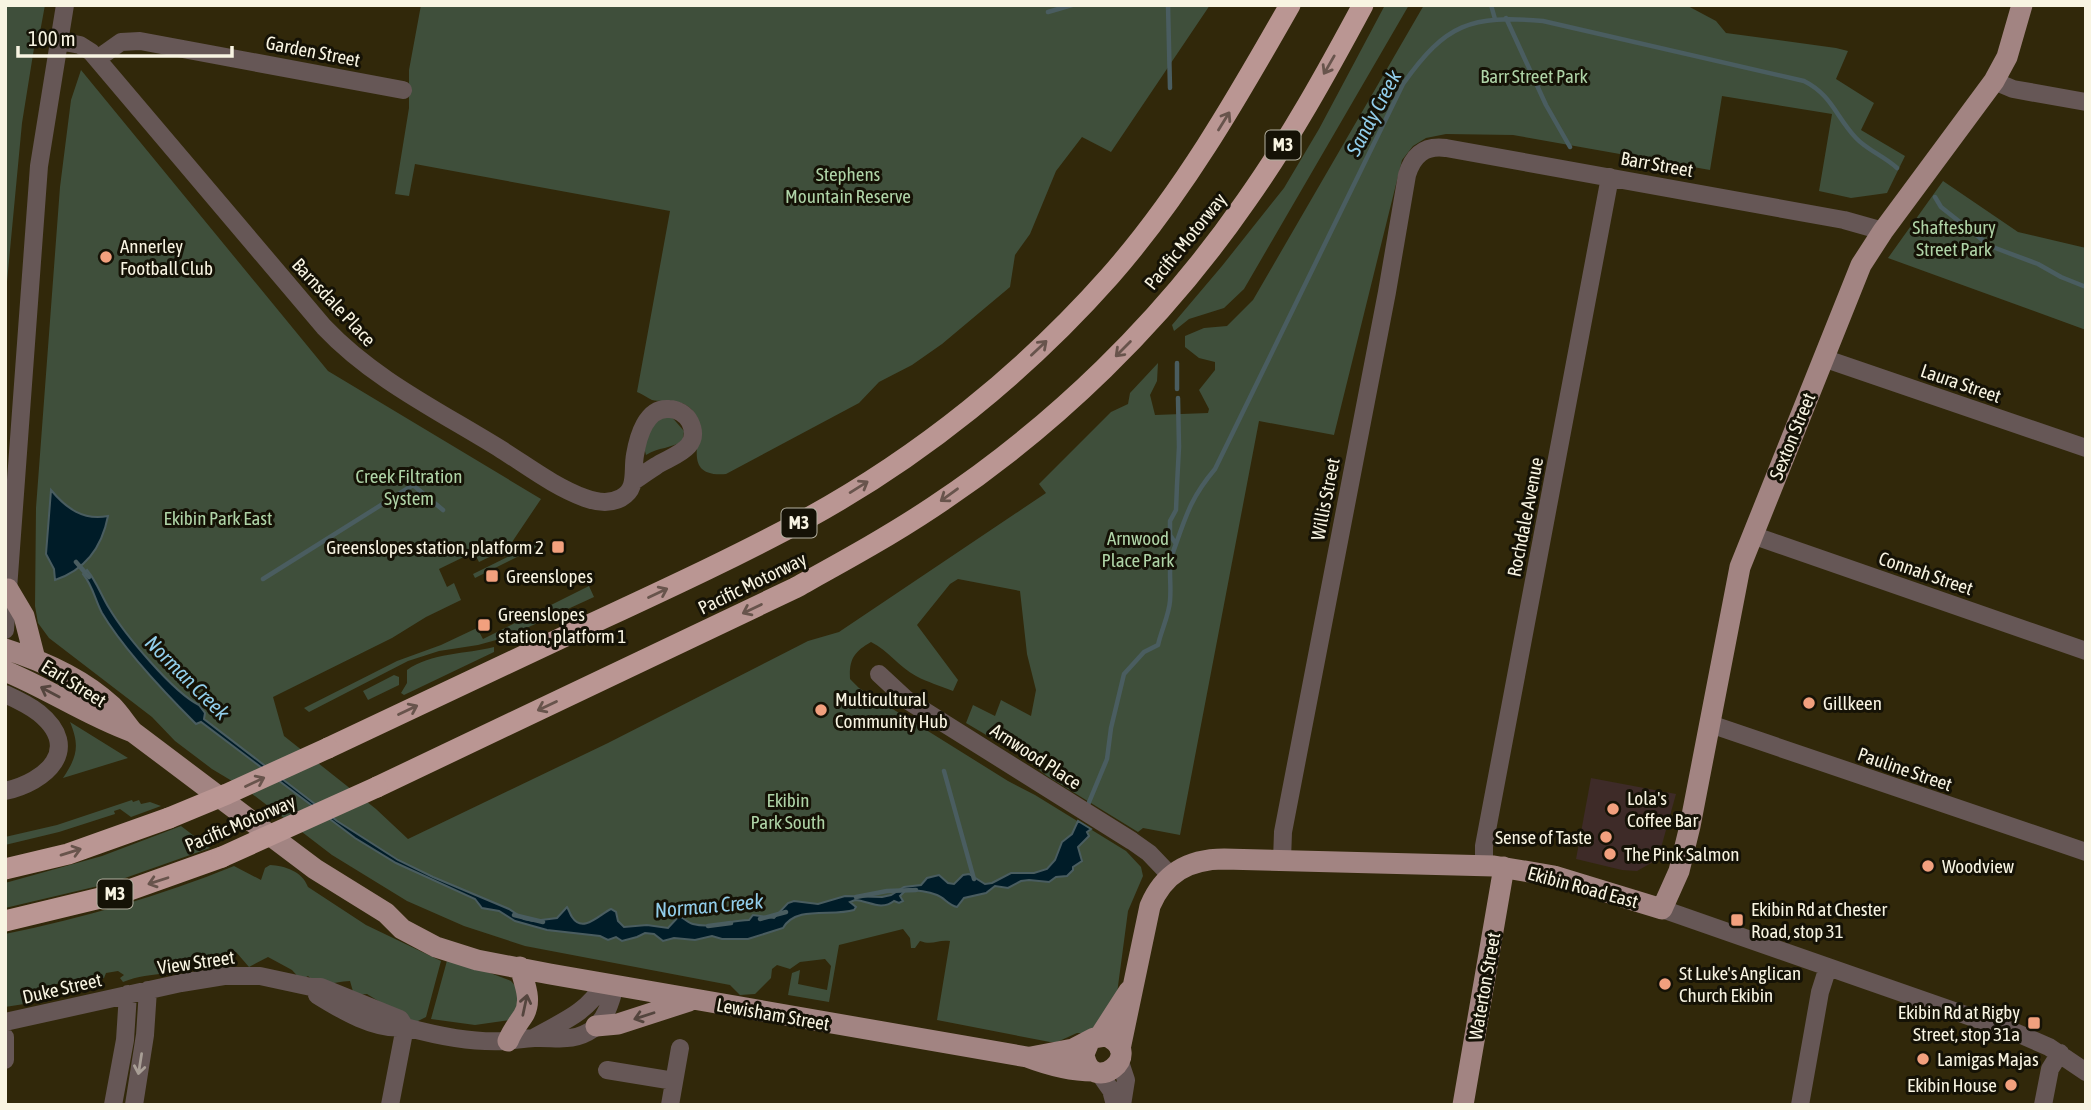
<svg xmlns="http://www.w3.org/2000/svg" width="2091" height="1110" font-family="'Asap Condensed',sans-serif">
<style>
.commercial{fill:#3e2b28}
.green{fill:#3f4f3b}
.water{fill:#001c28;stroke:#4a5d60;stroke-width:2}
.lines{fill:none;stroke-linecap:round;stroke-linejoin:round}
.stream{stroke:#4a5d60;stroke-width:4.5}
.minor{stroke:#665756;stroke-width:18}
.major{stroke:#a28482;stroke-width:21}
.highway{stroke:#ba9693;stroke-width:21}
.highway-bridge{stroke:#ba9693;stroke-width:21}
.oneway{stroke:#68544c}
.oneway2{stroke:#54453e}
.oneway3{stroke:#a89e95}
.poi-dot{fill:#f2a07e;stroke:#151206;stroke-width:2.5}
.labels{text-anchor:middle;stroke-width:6;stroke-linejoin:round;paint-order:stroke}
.shield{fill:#151206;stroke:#b4b0a0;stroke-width:2}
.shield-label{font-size:18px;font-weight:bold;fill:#f8f4e2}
.street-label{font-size:19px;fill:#f8f4e2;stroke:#151206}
.park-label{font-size:19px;fill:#afd4a7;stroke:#151206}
.poi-label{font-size:19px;fill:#f8f4e2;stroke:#151206;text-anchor:start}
.water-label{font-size:21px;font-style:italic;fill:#91cdea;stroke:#151206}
</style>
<rect width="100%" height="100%" fill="#31280a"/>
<path class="commercial" d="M 1591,778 L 1676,794 L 1661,848 L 1653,862 L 1637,871 L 1622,870 L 1576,859 Z"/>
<path class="green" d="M 5,5 L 45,5 L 38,43 L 35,42 L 22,123 L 5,303 Z
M 421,5 L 1210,5 L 1111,152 L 1082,137 L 1056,171 L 1030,234 L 1015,255 L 1010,287 L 942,344 L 912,365 L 879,382 L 859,403 L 726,474 C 673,478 713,427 690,408 C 679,398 665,403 652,400 C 648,398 642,394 637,392 L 670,211 L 415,164 L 409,196 L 395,194 L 409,108 L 409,70 Z
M 1385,5 L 1409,5 L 1244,289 L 1224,308 L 1189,319 L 1174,331 L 1172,325 L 1222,266 L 1284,188 L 1319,129 Z
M 1424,5 L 1686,5 L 1716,21 L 1726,33 L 1836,48 L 1848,51 L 1836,79 L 1874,103 L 1861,130 L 1905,156 L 1887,193 L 1851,198 L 1819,191 L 1832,114 L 1722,96 L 1710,170 L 1513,135 L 1446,134 L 1426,138 L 1413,146 L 1402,160 L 1334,435 L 1259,421 L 1180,835 L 1143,828 L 1138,832 L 1047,776 L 1022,756 L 966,723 L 973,705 L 995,716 L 1001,700 L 1031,716 L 1036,690 L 1027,654 L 1020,591 L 958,579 L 950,584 L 917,625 L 958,680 L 953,691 C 941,686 927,682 916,676 C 899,667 888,650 871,642 C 854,652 849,659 850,679 L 859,688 L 1008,781 L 1035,795 L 1126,851 L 1141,867 L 1143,876 L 1128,911 L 1116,1001 L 1099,1024 L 1086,1033 L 1077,1033 L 1057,1042 L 1050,1042 L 937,1020 L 950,941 C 938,939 933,946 920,941 L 915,948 L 911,948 L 910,938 L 903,929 L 839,945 L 829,1002 L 788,995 L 792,973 L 800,970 L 798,984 L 827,990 L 831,966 L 825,959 L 800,962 L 790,969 L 777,965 L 772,969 L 771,978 L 755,994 L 740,995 L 730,985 L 525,946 L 464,926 L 407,901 L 332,855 L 247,790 L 212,769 L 175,741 L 152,717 L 49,638 L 38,623 L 35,606 L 36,508 L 60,187 L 71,100 L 81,70 L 328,371 L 541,499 L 508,548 L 479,562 L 474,552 L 439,569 L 447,587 L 454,583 L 461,600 L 426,617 L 392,638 L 273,697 L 284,736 L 376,809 L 408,839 L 608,743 L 808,641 L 839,632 L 1046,493 L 1039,484 L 1111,412 L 1128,404 L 1130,393 L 1158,363 L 1157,381 L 1150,395 L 1155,415 L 1208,413 L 1209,409 L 1199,390 L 1215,370 L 1215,362 L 1199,358 L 1185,347 L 1185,336 L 1204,328 L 1227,326 L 1253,300 Z
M 1943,181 L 2018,232 L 2086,248 L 2086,330 L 1888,258 Z
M 670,415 L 684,431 L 683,440 C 672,449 658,447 646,455 L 643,444 L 655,421 Z
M 544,539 L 545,543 L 475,578 L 473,574 Z
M 589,586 L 594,597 L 507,637 L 478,645 L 439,651 L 408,661 L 309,712 L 304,708 L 397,661 L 441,645 L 477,628 L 483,639 Z
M 494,647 L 494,652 L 404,695 L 401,693 L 407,683 L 407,670 C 430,653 467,654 494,647 Z
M 394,675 L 399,677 L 399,685 L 368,700 L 363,691 Z
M 70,722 L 128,758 L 63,778 C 77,757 80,746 70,722 Z
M 132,800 L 133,802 L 139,800 L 141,804 L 150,802 L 161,806 L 131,817 L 120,809 L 114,811 L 115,814 L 59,832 L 5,845 L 5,837 L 57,825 Z
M 181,826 L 210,848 L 111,883 L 5,908 L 5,883 L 102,856 Z
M 270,865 C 285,866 302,871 308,887 L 366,925 L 441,961 L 426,1017 L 414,1023 L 367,994 L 354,995 L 350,981 C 334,981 321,990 308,976 L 301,980 L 292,970 L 268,957 L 249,967 L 236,952 C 218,966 214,959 194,963 C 184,966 176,971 167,973 C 151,975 138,976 123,982 L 120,978 L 124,975 L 118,971 L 106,973 L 104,978 L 93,981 L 91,988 L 85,991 L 67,982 L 53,985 L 55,996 L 50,1000 L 5,1007 L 5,934 C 84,918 160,896 234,866 L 261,880 L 265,868 Z
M 448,957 L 511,981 L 518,989 L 521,998 L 510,1020 L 475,1025 L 431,1019 Z"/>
<path class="water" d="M 51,490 C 66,508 83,521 108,516 C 102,547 85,570 55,580 L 54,569 L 46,554 Z
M 87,570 C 97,582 101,595 109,608 C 125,635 173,692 199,705 L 205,713 L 204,719 L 337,821 L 398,860 L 433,877 L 509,909 L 524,919 L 533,921 L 557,918 L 567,907 C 569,910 570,914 572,917 C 583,934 600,914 611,909 L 616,912 L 618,921 L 624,927 L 647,925 L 668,928 L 679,916 C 684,918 688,923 693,924 C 713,929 730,920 749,920 L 753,915 L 774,918 L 788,903 L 794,901 L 818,904 L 845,896 L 882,897 L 891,895 L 904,887 L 921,885 L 927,878 L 939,875 L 948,883 L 954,884 L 963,875 L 969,874 L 985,884 L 992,883 L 1011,873 L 1034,873 L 1047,869 L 1055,860 L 1062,842 L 1072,834 L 1078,821 L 1091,829 L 1087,832 L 1089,836 L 1078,847 L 1082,861 L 1073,867 L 1073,870 L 1067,876 L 1056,877 L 1049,882 L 1029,880 L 1021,881 L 1008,888 L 995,886 L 986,893 L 964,898 L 957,907 C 948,905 945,898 937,895 C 929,892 915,890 906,890 L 900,896 L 903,901 L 899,903 L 894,901 C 881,911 869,901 855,900 L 850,902 L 856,907 L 854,910 C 832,917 796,905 783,928 L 748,939 L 722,939 L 712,936 L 695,940 L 674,938 L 663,941 L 654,934 L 645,933 L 637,937 L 622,941 L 616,937 L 608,940 L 600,936 L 547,930 L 515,921 L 499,911 L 482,908 L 475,899 L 396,863 L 355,838 L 201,722 L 196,724 C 166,694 124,650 102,613 C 95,600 93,586 83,574 Z"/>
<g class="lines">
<path class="stream" d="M 1168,5 L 1170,88
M 1491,5 L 1495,19
M 1048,12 L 1072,5
M 1506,18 L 1546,105 L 1570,147
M 1935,197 L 1941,207 L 1990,246 L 2038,264 L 2061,277 L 2086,287
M 1177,363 L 1177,389
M 1176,544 C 1187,512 1193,495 1215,469 L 1403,84 C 1446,23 1471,15 1543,21 L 1804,81 C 1832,95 1836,117 1856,138 C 1867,150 1884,156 1897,168
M 76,562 L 89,577
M 263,579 L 413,485 L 443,510
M 944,771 L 974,879
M 1087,807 L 1107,759 L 1111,728 L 1124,674 L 1144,652 L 1158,645 C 1161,631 1169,615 1170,601 C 1172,578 1166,567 1176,544 L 1170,535 L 1170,521 L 1176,510 L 1177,485 L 1179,447 L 1178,398
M 856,897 L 887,891 L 916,890
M 514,915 L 543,922
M 760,919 L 786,912
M 708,926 L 731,923"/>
<path class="minor" d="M 59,41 L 80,45 L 91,52 L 324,327 C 374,380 441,412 502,450 C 529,467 555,487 585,498 C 596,502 610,504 621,498 C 638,489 632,471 635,455 C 638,437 646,407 669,409 C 677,409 686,414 690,422 C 703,449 671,456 656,466 C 648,471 641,476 634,481
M 97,59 L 121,42 L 140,41 L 403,90
M 1994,81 L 2013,89 L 2086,102
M 1823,358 L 2086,448
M 1752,535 L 2086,651
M 5,630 L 39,166 L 65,5
M 879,674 L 907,700 L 1132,841 L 1149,853 L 1170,875
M 5,694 C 16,699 29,705 39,713 C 83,749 46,782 5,791
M 1710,724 L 2086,852
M 1282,860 L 1283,832 L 1387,292 L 1407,175 C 1413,155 1425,145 1446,148 L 1844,220 L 1883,231
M 1484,865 L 1484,846 L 1610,177
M 1662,909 L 2017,1033 L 2049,1047 L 2086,1072
M 317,995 C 341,1010 376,1031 405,1027 C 439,1036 472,1043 507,1041 C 517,1040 526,1038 535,1038 C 556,1037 573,1043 593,1029 C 606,1019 611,1001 615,986
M 5,1022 L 181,983 L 224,976 L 260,976 L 311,987 L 321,987 L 400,1019 L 405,1027
M 5,1037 L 5,1060
M 535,1037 C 565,1020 585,1014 604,984
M 1120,1062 L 1126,1080 L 1122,1105
M 607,1070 L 674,1081
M 1099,1073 L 1111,1090 L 1115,1105
M 113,1105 L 125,1040 L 128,994
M 134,1105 L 145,1035 L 148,990
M 390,1105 L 405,1027
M 670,1105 L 680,1048
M 1800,1105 L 1820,992 L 1828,967
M 2043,1105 L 2050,1069 L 2060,1053"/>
<path class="major" d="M 8,589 L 24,616 L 35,659
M 5,649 C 43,661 83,679 112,706 C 120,714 126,724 133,732
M 5,671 C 49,689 88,716 133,732 L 315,869 L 386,913 L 402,929 L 436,947 L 477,960 L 550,974 L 1027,1057 C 1048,1065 1069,1071 1093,1071
M 596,1026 L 618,1024 L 689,1001
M 1100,1036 L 1129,991
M 508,1041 C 512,1031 517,1025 523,1016 C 533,1001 524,983 520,967
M 1120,1049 L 1150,906 C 1164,873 1189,859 1224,859 L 1494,866 L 1554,876 L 1662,909 L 1679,871 L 1690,826 L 1740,567 L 1861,265 L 1883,231 L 1994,81 L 2007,57 L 2022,5
M 1031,1057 L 1073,1049 L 1094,1038 L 1106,1036 C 1148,1054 1090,1098 1084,1054 L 1089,1042
M 1463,1105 L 1504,867"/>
<path class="highway" d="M 328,748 C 415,707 502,666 589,625 C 662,591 736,557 808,518 C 921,456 1025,372 1110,276 C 1182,194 1236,100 1290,5
M 377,787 L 795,588 C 842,562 888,537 933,507 C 1054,427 1163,321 1246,201 C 1290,139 1327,72 1363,5
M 5,869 L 68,854 L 169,818
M 5,921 L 121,893 L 222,857"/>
<path class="highway-bridge" d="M 169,818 L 227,794 L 328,748
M 222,857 L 377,787"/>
</g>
<defs><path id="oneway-shaft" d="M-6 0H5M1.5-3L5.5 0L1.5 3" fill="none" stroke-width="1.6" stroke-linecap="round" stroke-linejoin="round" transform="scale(1.75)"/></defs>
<g class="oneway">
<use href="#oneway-shaft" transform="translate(1329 65) rotate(120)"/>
<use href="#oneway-shaft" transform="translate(1224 121) rotate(-58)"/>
<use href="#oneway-shaft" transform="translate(1039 348) rotate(-43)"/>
<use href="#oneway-shaft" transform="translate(1123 349) rotate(135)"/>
<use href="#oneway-shaft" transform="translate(859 487) rotate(-32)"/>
<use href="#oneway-shaft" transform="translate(949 495) rotate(144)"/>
<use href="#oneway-shaft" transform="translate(658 593) rotate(-25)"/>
<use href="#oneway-shaft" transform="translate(752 609) rotate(154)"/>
<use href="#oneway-shaft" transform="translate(547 706) rotate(155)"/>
<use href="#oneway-shaft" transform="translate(408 710) rotate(-25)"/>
<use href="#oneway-shaft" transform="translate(255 782) rotate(-25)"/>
<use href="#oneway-shaft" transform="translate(71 852) rotate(-17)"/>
<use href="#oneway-shaft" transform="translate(158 881) rotate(162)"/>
</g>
<g class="oneway2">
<use href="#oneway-shaft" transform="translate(50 692) rotate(-152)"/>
<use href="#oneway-shaft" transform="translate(525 1005) rotate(-78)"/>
<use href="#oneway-shaft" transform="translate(644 1016) rotate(162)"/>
</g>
<use class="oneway3" href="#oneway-shaft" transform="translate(140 1064) rotate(99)"/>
<g class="poi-dot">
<circle cx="106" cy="257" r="7"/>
<rect x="551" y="540" width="14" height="14" rx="3.5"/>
<rect x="485" y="569" width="14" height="14" rx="3.5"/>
<rect x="477" y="618" width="14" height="14" rx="3.5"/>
<circle cx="1809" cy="703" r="7"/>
<circle cx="821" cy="710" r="7"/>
<circle cx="1613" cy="809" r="7"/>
<circle cx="1606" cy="837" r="7"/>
<circle cx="1610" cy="854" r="7"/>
<circle cx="1928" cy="866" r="7"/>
<rect x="1730" y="913" width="14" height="14" rx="3.5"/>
<circle cx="1665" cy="984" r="7"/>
<rect x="2027" y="1016" width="14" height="14" rx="3.5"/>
<circle cx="1923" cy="1059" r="7"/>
<circle cx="2011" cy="1085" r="7"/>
</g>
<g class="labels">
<g class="shield">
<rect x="1265.5" y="130.5" width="35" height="29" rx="5"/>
<rect x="781.5" y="508.5" width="35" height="29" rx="5"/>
<rect x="97.5" y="879.5" width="35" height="29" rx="5"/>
</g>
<g class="shield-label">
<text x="1283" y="151">M3</text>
<text x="799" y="529">M3</text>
<text x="115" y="900">M3</text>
</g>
<g class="street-label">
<text transform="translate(313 51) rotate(11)" y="7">Garden Street</text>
<text transform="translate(1657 164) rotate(10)" y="7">Barr Street</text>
<text transform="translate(1185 241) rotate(-51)" y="7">Pacific Motorway</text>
<text transform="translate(334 302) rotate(47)" y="7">Barnsdale Place</text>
<text transform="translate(1961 383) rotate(19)" y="7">Laura Street</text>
<text transform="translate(1792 436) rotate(-68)" y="7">Sexton Street</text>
<text transform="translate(1325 499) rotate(-79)" y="7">Willis Street</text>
<text transform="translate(1525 517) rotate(-79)" y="7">Rochdale Avenue</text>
<text transform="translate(1926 573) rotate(19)" y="7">Connah Street</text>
<text transform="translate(752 583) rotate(-26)" y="7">Pacific Motorway</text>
<text transform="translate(74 683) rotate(32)" y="7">Earl Street</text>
<text transform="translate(1036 756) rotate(33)" y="7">Arnwood Place</text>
<text transform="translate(1905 769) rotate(19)" y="7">Pauline Street</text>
<text transform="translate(240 823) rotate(-23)" y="7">Pacific Motorway</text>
<text transform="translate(1583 887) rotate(15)" y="7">Ekibin Road East</text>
<text transform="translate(196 962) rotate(-8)" y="7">View Street</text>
<text transform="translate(1484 986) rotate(-80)" y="7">Waterton Street</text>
<text transform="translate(62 988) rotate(-13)" y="7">Duke Street</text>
<text transform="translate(773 1014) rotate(10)" y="7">Lewisham Street</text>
</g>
<g class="park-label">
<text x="1534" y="83">Barr Street Park</text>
<text x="848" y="181">Stephens<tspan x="848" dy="22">Mountain Reserve</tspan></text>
<text x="1954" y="234">Shaftesbury<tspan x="1954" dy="22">Street Park</tspan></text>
<text x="409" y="483">Creek Filtration<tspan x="409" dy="22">System</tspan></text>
<text x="218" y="525">Ekibin Park East</text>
<text x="1138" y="545">Arnwood<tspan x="1138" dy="22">Place Park</tspan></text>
<text x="788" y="807">Ekibin<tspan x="788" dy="22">Park South</tspan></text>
</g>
<g class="poi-label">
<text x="120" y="253">Annerley<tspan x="120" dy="22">Football Club</tspan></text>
<text x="544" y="554" text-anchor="end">Greenslopes station, platform 2</text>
<text x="506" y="583">Greenslopes</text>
<text x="498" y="621">Greenslopes<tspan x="498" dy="22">station, platform 1</tspan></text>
<text x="835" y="706">Multicultural<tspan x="835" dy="22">Community Hub</tspan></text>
<text x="1823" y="710">Gillkeen</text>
<text x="1627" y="805">Lola's<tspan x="1627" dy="22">Coffee Bar</tspan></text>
<text x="1592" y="844" text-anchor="end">Sense of Taste</text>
<text x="1624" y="861">The Pink Salmon</text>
<text x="1942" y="873">Woodview</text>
<text x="1751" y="916">Ekibin Rd at Chester<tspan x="1751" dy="22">Road, stop 31</tspan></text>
<text x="1679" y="980">St Luke's Anglican<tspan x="1679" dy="22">Church Ekibin</tspan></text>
<text x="2020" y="1019" text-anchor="end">Ekibin Rd at Rigby<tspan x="2020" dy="22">Street, stop 31a</tspan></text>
<text x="1937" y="1066">Lamigas Majas</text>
<text x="1997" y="1092" text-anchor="end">Ekibin House</text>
</g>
<g class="water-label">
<text transform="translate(1374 113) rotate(-62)" y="7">Sandy Creek</text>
<text transform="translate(187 678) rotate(45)" y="7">Norman Creek</text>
<text transform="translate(709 906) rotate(-5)" y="7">Norman Creek</text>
</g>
</g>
<rect width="2091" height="1110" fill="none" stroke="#f8f4e2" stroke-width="14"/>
<path d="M18 46v10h214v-10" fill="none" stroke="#f8f4e2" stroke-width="3.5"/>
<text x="28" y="46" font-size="21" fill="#f8f4e2" stroke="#151206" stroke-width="5" paint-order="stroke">100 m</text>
</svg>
